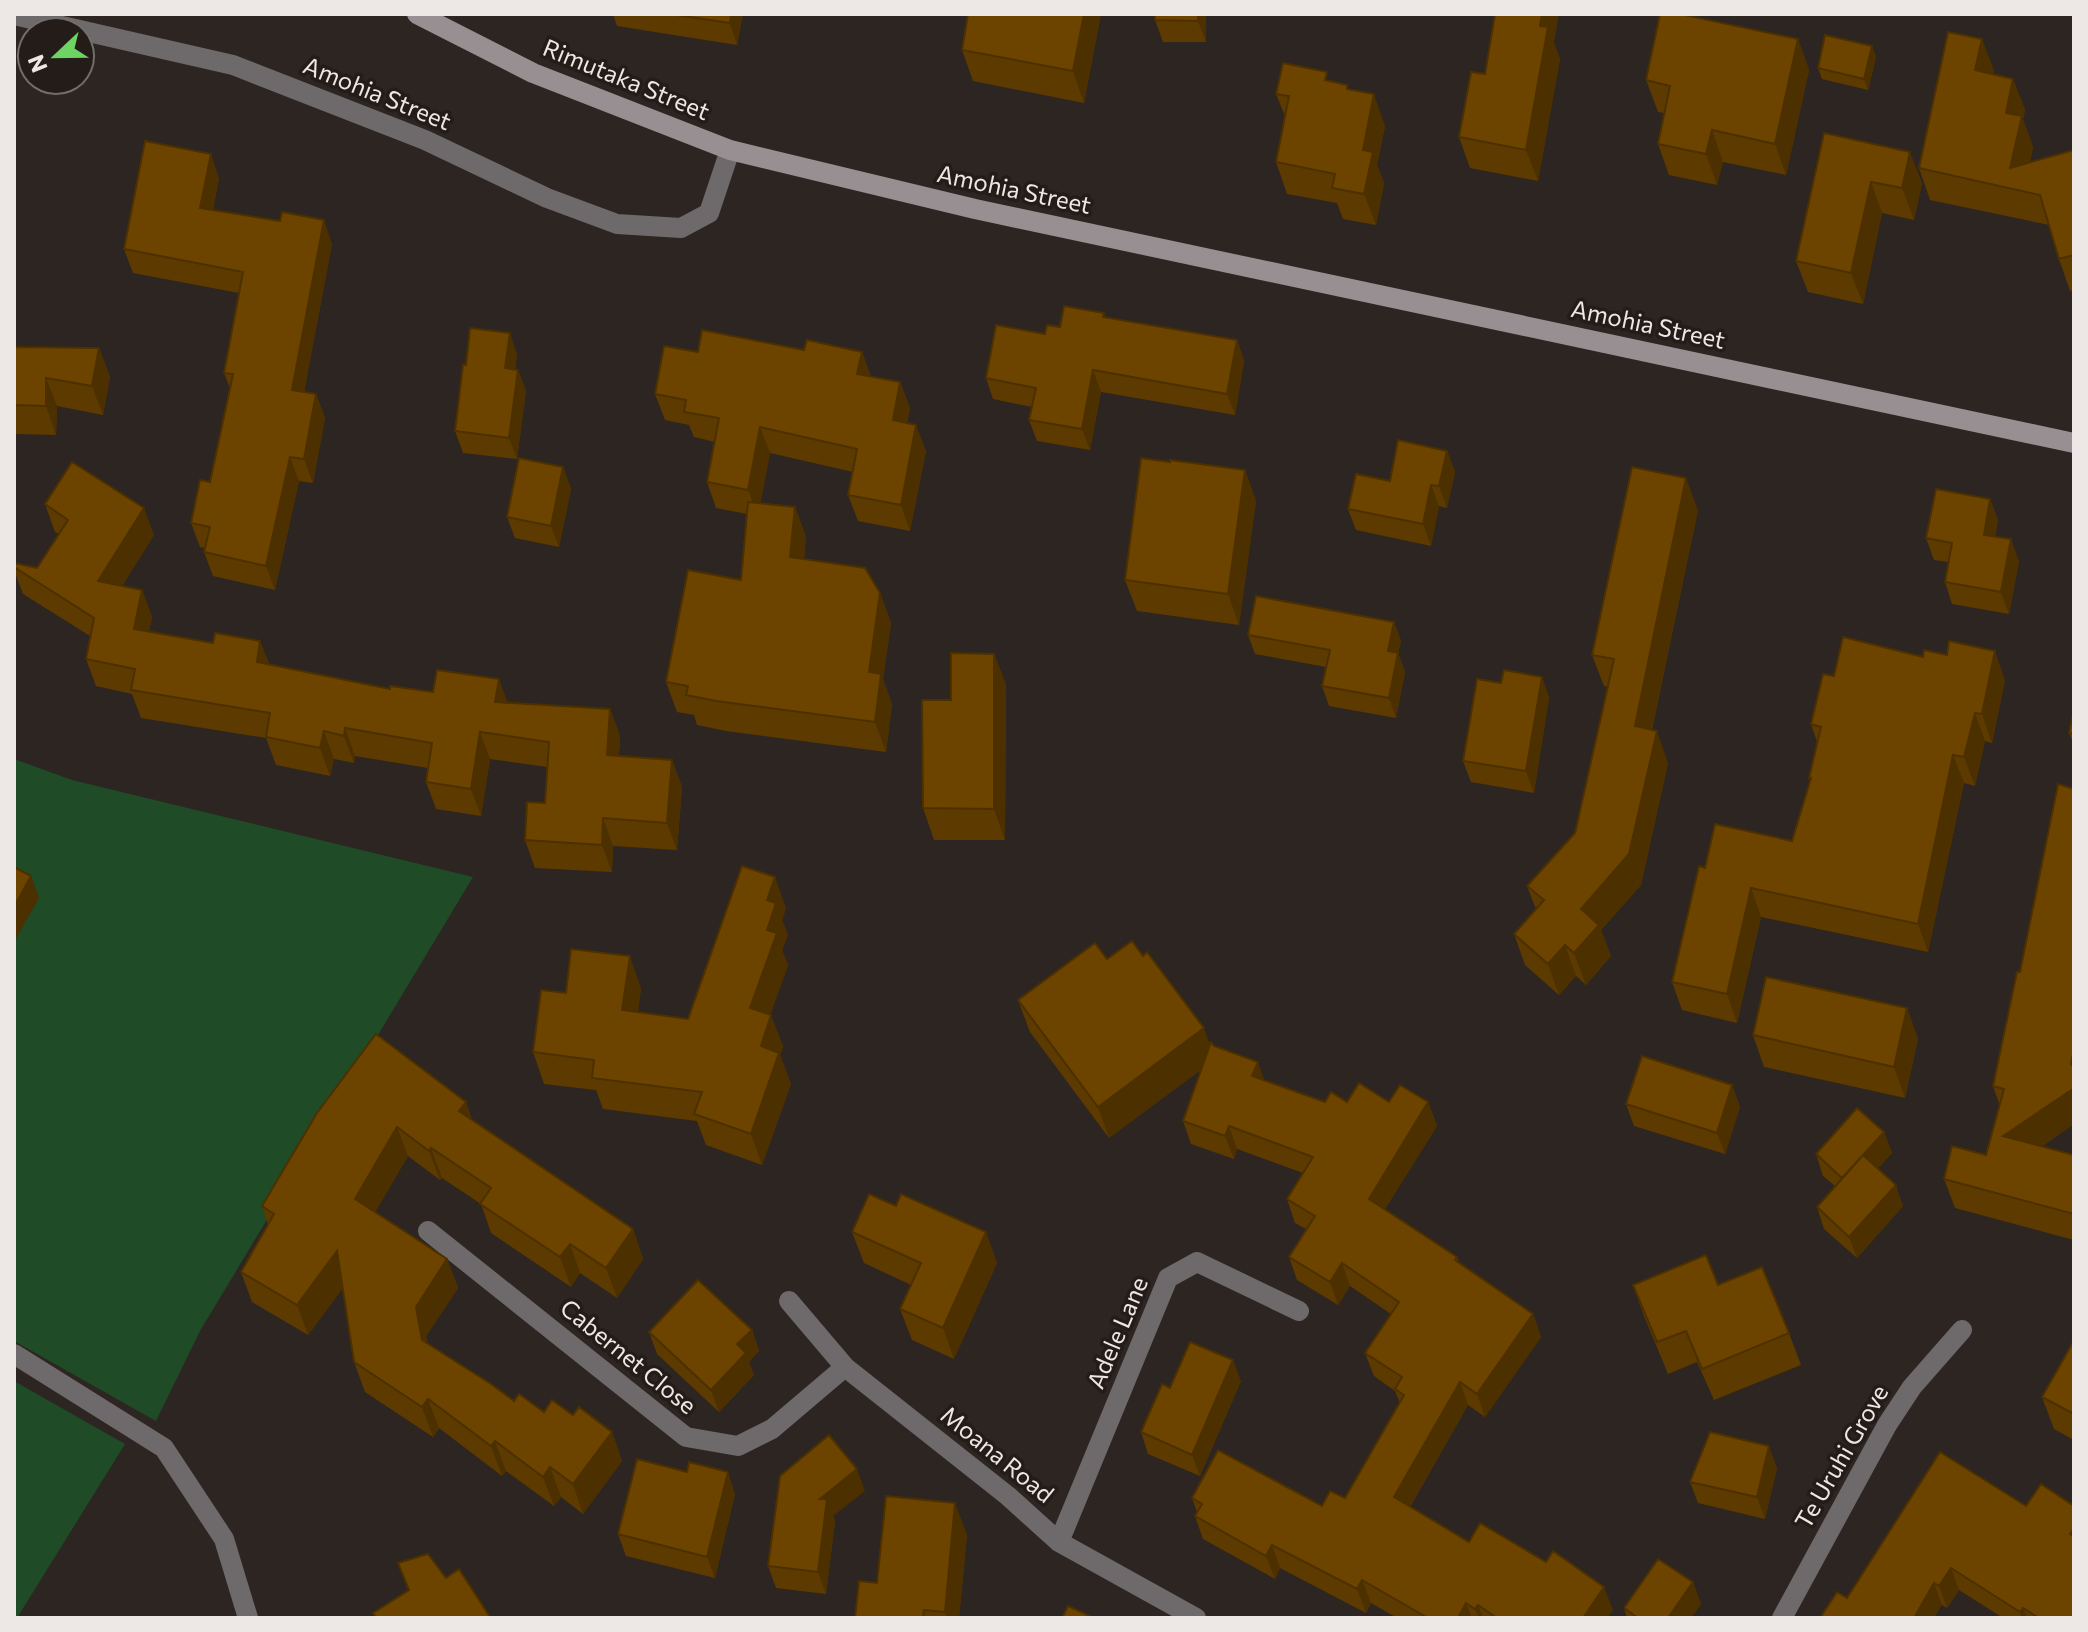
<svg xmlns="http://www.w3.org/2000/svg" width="2088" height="1632" font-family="Commissioner,sans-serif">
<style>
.green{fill:#1f4b26}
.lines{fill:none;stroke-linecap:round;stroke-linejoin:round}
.minor{stroke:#6e696a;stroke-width:20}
.secondary{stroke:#978f91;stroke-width:20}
.wall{fill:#5d3a00}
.shaded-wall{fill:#4c3000}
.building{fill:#6c4400;stroke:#4c3000;stroke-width:2}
.labels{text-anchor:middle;stroke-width:7;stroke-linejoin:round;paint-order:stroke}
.street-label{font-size:24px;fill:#ede8e5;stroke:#231c18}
</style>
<rect width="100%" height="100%" fill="#2d2521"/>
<path class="green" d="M 14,759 L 72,780 L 473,877 L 200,1331 L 156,1421 L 14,1341 Z
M 14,1381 L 125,1444 L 17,1618 L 14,1618 Z"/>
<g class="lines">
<path class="minor" d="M 14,15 L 233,65 L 425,140 L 547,198 L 617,224 L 681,228 L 709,213 L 730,150
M 428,1231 L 686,1437 L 738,1446 L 772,1429 L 845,1367
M 789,1301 L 845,1367 L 1008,1496 L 1059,1542 L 1196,1618
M 14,1354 L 164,1448 L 224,1539 L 248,1618
M 1059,1542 L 1168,1278 L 1197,1262 L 1299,1311
M 1782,1618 L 1887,1425 L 1912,1387 L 1962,1330"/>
<path class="secondary" d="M 417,14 L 533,73 L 730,150 L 975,209 L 2074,443"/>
</g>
<path class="wall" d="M 613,14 L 743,14 L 737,45 L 617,26 Z
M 968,14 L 1101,14 L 1084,103 L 973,81 L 962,50 Z
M 1155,14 L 1216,14 L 1216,15 L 1206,16 L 1206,42 L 1163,42 L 1155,20 Z
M 1798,39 L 1809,70 L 1786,175 L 1723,162 L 1717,185 L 1669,175 L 1658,144 L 1664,113 L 1658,112 L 1646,80 Z
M 1554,43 L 1560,59 L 1538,181 L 1470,168 L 1459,137 L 1485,74 Z
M 1872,46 L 1876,57 L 1868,90 L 1822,79 L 1818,68 Z
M 1994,70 L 1993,74 L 2013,79 L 2025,110 L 2023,119 L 2033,147 L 2030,162 L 2074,150 L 2074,290 L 2070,291 L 2059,259 L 2049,225 L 1930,200 L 1919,168 Z
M 1330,81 L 1349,90 L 1385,126 L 1377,165 L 1384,183 L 1376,225 L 1343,219 L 1337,203 L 1287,194 L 1276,162 L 1285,116 L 1276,94 Z
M 1824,133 L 1922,183 L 1914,220 L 1882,213 L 1863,304 L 1808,292 L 1796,261 Z
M 219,178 L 213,210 L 332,244 L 304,392 L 316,394 L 325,418 L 313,483 L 299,481 L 275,590 L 213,576 L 204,552 L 205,548 L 200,547 L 191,523 L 210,482 L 230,388 L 224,373 L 239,293 L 133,273 L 124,249 Z
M 1104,313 L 1105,318 L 1237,340 L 1244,361 L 1235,415 L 1101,392 L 1090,450 L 1037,441 L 1029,420 L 1032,407 L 993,399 L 986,378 L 1045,334 L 1060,327 Z
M 14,347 L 99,348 L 110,377 L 103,415 L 57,406 L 56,435 L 14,434 Z
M 804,350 L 862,352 L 871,377 L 900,382 L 910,408 L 907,423 L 926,451 L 910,531 L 858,521 L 848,495 L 853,472 L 770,453 L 760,504 L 795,507 L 806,537 L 804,559 L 880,593 L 891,623 L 883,679 L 892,704 L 886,752 L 726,731 L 697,725 L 694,715 L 677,712 L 666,682 L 741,580 L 747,514 L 716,508 L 707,482 L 715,442 L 694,437 L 689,425 L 665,420 L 655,394 L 698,352 Z
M 517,354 L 515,369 L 518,370 L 526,391 L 517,459 L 463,453 L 455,431 Z
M 1447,451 L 1455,472 L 1447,508 L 1439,506 L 1431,546 L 1356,530 L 1348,509 L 1390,481 Z
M 563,467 L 571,489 L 559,547 L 515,538 L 507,517 Z
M 1245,470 L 1256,501 L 1239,625 L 1137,611 L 1125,580 Z
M 1990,499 L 1998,520 L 1995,537 L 2019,561 L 2009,614 L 1952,604 L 1945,582 L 1948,562 L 1934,560 L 1926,538 Z
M 45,504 L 154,535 L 122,586 L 142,590 L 152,617 L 149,632 L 213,643 L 260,641 L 269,664 L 390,689 L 507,703 L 610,709 L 620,736 L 619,756 L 672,760 L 682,787 L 677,850 L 613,846 L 612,872 L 535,868 L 525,840 L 545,803 L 547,767 L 490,759 L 481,816 L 436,809 L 426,782 L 428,768 L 355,756 L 354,763 L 334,759 L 330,776 L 276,765 L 266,738 L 141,718 L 132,694 L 96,686 L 86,659 L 90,636 L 23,594 L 14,570 L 14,564 L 37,568 L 59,534 L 55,532 Z
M 1698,510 L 1652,730 L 1668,763 L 1641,885 L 1601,930 L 1611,956 L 1586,985 L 1576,976 L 1559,995 L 1525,965 L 1514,934 L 1536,909 L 1527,886 L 1575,833 L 1608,687 L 1604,686 L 1592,655 Z
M 1394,622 L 1401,641 L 1398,653 L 1405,672 L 1396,718 L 1329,706 L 1322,686 L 1326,667 L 1255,654 L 1248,635 Z
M 994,654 L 1006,685 L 1005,840 L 934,840 L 923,808 L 951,700 Z
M 1834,676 L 2005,680 L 1992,743 L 1985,741 L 1975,786 L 1964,783 L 1928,952 L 1761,917 L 1737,1023 L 1682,1010 L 1672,982 L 1705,868 L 1792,841 L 1810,781 L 1809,778 L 1817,742 L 1811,724 Z
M 1542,677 L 1549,698 L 1534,793 L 1471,782 L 1463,761 L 1501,683 Z
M 2074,711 L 2074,745 L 2069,733 Z
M 2074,789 L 2074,1124 L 2041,1147 L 2074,1155 L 2074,1240 L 1955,1208 L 1944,1179 L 1986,1155 L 2000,1106 L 1993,1086 L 2020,972 Z
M 786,908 L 782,920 L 788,935 L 782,950 L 788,965 L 770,1015 L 783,1046 L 780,1055 L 791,1084 L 762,1165 L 706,1145 L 697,1121 L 603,1109 L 596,1090 L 544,1084 L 533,1052 L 566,993 L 641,988 L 638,1012 L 688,1019 Z
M 1107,959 L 1210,1046 L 1214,1046 L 1264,1080 L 1325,1102 L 1428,1102 L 1437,1126 L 1385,1209 L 1457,1257 L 1459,1262 L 1533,1314 L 1541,1337 L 1485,1417 L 1468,1405 L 1410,1507 L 1469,1542 L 1613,1610 L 1607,1618 L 1397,1618 L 1371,1603 L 1366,1613 L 1280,1568 L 1275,1579 L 1203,1539 L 1195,1516 L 1197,1512 L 1192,1498 L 1322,1506 L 1345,1498 L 1400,1403 L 1395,1391 L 1374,1376 L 1365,1353 L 1391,1314 L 1350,1286 L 1338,1305 L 1297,1280 L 1289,1257 L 1306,1229 L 1295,1223 L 1287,1199 L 1303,1173 L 1237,1149 L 1234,1159 L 1191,1144 L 1183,1121 L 1202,1069 L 1109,1138 L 1030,1032 L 1018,1000 Z
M 1907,1008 L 1918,1039 L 1905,1098 L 1764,1067 L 1753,1035 Z
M 1732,1085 L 1740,1107 L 1725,1154 L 1634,1126 L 1626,1104 Z
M 466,1102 L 472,1120 L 633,1229 L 643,1259 L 617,1298 L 580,1273 L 571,1287 L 491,1233 L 481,1204 L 442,1178 L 440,1180 L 408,1156 L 375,1212 L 447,1259 L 458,1288 L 426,1336 L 428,1344 L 514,1401 L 544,1412 L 573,1415 L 612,1432 L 622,1461 L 583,1514 L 561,1497 L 554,1506 L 506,1471 L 502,1476 L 439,1428 L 433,1437 L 365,1392 L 354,1362 L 343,1288 L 308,1335 L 252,1302 L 241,1272 L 268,1225 L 262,1206 L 317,1113 Z
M 1884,1132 L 1892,1153 L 1877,1169 L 1903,1206 L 1857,1258 L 1824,1229 L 1817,1207 L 1835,1186 L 1823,1176 L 1816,1154 Z
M 896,1206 L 986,1232 L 997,1263 L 954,1359 L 912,1340 L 900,1309 L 911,1285 L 864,1263 L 852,1232 Z
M 1633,1285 L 1718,1285 L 1789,1333 L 1801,1365 L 1714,1400 L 1697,1362 L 1668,1374 L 1644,1316 Z
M 752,1330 L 759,1351 L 749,1362 L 754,1375 L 719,1412 L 657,1354 L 649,1332 Z
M 2074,1346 L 2074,1440 L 2054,1429 L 2042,1397 Z
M 1241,1381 L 1200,1476 L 1148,1454 L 1141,1432 L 1170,1388 Z
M 1777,1468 L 1765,1519 L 1698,1503 L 1690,1482 Z
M 865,1491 L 833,1516 L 835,1521 L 826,1594 L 776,1588 L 768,1566 Z
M 735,1494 L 715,1578 L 626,1556 L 618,1534 Z
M 2026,1506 L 2074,1618 L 2003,1618 L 1959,1590 L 1947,1608 L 1942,1605 L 1847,1598 Z
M 967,1535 L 959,1618 L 855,1618 L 877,1583 Z
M 1693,1582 L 1701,1604 L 1691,1618 L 1627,1618 L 1624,1608 Z"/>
<path class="shaded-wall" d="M 731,14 L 743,14 L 737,45 L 730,23 Z
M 1084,14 L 1101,14 L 1084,103 L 1073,71 Z
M 1198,14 L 1205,14 L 1206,16 L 1206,42 L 1198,21 Z
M 1542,14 L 1559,14 L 1554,43 L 1560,59 L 1538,181 L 1526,150 Z
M 1798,39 L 1809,70 L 1786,175 L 1775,144 Z
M 1982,39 L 1994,70 L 1987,102 L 1975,70 Z
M 1872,46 L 1876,57 L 1868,90 L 1864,79 Z
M 2013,79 L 2025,110 L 2023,119 L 2033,147 L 2024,191 L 2010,168 L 2006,113 Z
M 1374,94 L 1385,126 L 1377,165 L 1384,183 L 1376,225 L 1364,194 L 1363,150 Z
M 1712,130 L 1723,162 L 1717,185 L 1706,154 Z
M 1910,152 L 1922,183 L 1914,220 L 1902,188 Z
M 211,154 L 219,178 L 209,232 L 200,208 Z
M 1871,182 L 1882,213 L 1863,304 L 1851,273 Z
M 324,220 L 332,244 L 300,414 L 292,390 Z
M 510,333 L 517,354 L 513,389 L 505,368 Z
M 1237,340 L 1244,361 L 1235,415 L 1227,394 Z
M 99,348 L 110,377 L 103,415 L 92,386 Z
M 862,352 L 871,378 L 857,374 Z
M 518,370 L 526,391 L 517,459 L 509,438 Z
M 1093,370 L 1101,392 L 1090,450 L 1082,429 Z
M 46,378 L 57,406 L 56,435 L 46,406 Z
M 900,382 L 910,408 L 903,446 L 893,420 Z
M 316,394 L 325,418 L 313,483 L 304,459 Z
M 916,425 L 926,451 L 910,531 L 901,505 Z
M 760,427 L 770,453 L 758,516 L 748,490 Z
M 1447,451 L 1455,472 L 1447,508 L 1439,486 Z
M 290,457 L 299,481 L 275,590 L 266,566 Z
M 563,467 L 571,489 L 559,547 L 551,526 Z
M 1245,470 L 1256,501 L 1239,625 L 1228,594 Z
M 1686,478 L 1698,510 L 1646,757 L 1635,726 Z
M 1431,485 L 1439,506 L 1431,546 L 1423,524 Z
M 1990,499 L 1998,520 L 1992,556 L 1984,535 Z
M 795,507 L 806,537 L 801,587 L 790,557 Z
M 144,508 L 154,535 L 108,608 L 98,581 Z
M 2011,539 L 2019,561 L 2009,614 L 2001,592 Z
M 142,590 L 152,617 L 144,656 L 134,629 Z
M 880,593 L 891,623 L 883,679 L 892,704 L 886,752 L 875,722 L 869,672 Z
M 1394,622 L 1401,641 L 1398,653 L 1405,672 L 1396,718 L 1389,698 L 1388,651 Z
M 260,641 L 270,668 L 257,662 Z
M 1995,651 L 2005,680 L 1992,743 L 1982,714 Z
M 994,654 L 1006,685 L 1005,840 L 994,809 Z
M 1542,677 L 1549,698 L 1534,793 L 1526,771 Z
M 499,679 L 509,706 L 495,702 Z
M 610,709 L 620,736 L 617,782 L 607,755 Z
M 1975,713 L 1985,741 L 1975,786 L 1964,757 Z
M 345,728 L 355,756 L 354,763 L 344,736 Z
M 324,731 L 334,759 L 330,776 L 320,748 Z
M 1657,731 L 1668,763 L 1641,885 L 1601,930 L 1611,956 L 1586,985 L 1574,953 L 1581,909 Z
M 480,732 L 490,759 L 481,816 L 471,789 Z
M 1953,755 L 1964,783 L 1928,952 L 1918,924 Z
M 672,760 L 682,787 L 677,850 L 667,823 Z
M 603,818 L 613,846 L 612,872 L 602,845 Z
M 31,876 L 39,898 L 14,942 L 14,907 Z
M 775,877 L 786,908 L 782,920 L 788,935 L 782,950 L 788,965 L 762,1039 L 750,1008 L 767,930 L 767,900 Z
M 1751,888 L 1761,917 L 1737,1023 L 1727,994 Z
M 1565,945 L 1576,976 L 1559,995 L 1548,964 Z
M 630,956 L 641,988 L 634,1042 L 622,1010 Z
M 1907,1008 L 1918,1039 L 1905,1098 L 1894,1067 Z
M 771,1015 L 783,1046 L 780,1055 L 791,1084 L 762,1165 L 751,1134 L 761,1046 Z
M 1204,1028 L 1215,1059 L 1109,1138 L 1098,1107 Z
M 1258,1062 L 1266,1085 L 1252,1076 Z
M 1732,1085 L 1740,1107 L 1725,1154 L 1717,1133 Z
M 2074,1085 L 2074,1124 L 2013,1165 L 2003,1136 Z
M 466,1102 L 476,1132 L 459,1111 Z
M 1428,1102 L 1437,1126 L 1377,1222 L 1369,1199 Z
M 1229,1126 L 1237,1149 L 1234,1159 L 1225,1136 Z
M 397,1127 L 408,1156 L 366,1228 L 355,1199 Z
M 1884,1132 L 1892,1153 L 1850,1199 L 1842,1178 Z
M 431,1148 L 442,1178 L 440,1180 L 429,1151 Z
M 1896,1185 L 1903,1206 L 1857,1258 L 1849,1237 Z
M 633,1229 L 643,1259 L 617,1298 L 606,1268 Z
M 986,1232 L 997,1263 L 954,1359 L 943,1328 Z
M 570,1244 L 580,1273 L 571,1287 L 560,1257 Z
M 337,1251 L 348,1281 L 308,1335 L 297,1305 Z
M 447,1259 L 458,1288 L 426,1336 L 432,1370 L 422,1340 L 416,1307 Z
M 1342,1263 L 1350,1286 L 1338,1305 L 1330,1282 Z
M 1533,1314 L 1541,1337 L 1485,1417 L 1477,1394 Z
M 752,1330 L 759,1351 L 749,1362 L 754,1375 L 719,1412 L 711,1390 L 737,1344 Z
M 1233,1360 L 1241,1381 L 1200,1476 L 1192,1455 Z
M 1460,1382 L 1468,1405 L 1402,1520 L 1394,1497 Z
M 428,1399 L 439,1428 L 433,1437 L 422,1407 Z
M 612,1432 L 622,1461 L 583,1514 L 573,1484 Z
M 495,1441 L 506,1471 L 502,1476 L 491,1446 Z
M 1769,1446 L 1777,1468 L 1765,1519 L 1757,1497 Z
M 550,1467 L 561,1497 L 554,1506 L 543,1477 Z
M 857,1469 L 865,1491 L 833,1516 L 835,1521 L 826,1594 L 818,1572 L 820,1499 Z
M 728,1472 L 735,1494 L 715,1578 L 707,1557 Z
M 955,1503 L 967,1535 L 959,1618 L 947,1618 L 945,1612 Z
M 1272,1545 L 1280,1568 L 1275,1579 L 1266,1556 Z
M 1951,1568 L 1959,1590 L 1947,1608 L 1939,1586 Z
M 1362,1580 L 1371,1603 L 1366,1613 L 1357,1589 Z
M 1693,1582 L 1701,1604 L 1691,1618 L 1668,1618 Z
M 1934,1583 L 1942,1605 L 1934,1618 L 1914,1618 Z
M 1604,1587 L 1613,1610 L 1607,1618 L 1583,1618 Z
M 1466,1603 L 1472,1618 L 1458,1618 Z
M 1478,1605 L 1483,1618 L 1479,1618 L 1475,1609 Z
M 2023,1608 L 2027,1618 L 2022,1618 L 2020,1612 Z"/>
<path class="building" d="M 670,14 L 731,14 L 730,23 Z
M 968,14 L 1084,14 L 1073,71 L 962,50 Z
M 1155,14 L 1198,14 L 1198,21 L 1155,20 Z
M 1495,14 L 1542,14 L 1540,26 L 1548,27 L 1526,150 L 1459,137 L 1471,72 L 1485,74 Z
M 1660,14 L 1680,14 L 1798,39 L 1775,144 L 1712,130 L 1706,154 L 1658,144 L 1670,86 L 1646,80 Z
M 1948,32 L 1982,39 L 1975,70 L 2013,79 L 2006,113 L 2022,116 L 2010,168 L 2074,150 L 2074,255 L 2059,259 L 2040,195 L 1919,168 Z
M 1825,35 L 1872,46 L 1864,79 L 1818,68 Z
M 1283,63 L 1327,72 L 1325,80 L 1347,85 L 1347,89 L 1374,94 L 1363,150 L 1373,152 L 1364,194 L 1332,188 L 1335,174 L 1276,162 L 1289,96 L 1276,94 Z
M 1824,133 L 1910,152 L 1902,188 L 1871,182 L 1851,273 L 1796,261 Z
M 145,141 L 211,154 L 200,208 L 280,221 L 282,212 L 324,220 L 292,390 L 316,394 L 304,459 L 290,457 L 266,566 L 204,552 L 210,527 L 191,523 L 200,480 L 210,482 L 233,374 L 224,373 L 243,272 L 124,249 Z
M 1064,306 L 1104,313 L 1103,317 L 1237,340 L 1227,394 L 1093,370 L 1082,429 L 1029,420 L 1036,388 L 986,378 L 996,325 L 1045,334 L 1047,325 L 1060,327 Z
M 470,328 L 510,333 L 505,368 L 518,370 L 509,438 L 455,431 L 463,365 L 466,365 Z
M 702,330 L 804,350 L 807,340 L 862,352 L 857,374 L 900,382 L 893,420 L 916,425 L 901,505 L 848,495 L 857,449 L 760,427 L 748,490 L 707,482 L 719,418 L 684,412 L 686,400 L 655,394 L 664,346 L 698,352 Z
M 14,347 L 99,348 L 92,386 L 46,378 L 46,406 L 14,405 Z
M 1398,440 L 1447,451 L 1439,486 L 1431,485 L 1423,524 L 1348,509 L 1356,474 L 1390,481 Z
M 519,458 L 563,467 L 551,526 L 507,517 Z
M 1141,458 L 1170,462 L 1170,460 L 1245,470 L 1228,594 L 1125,580 Z
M 72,462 L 144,508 L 98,581 L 142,590 L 134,629 L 213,643 L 215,633 L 260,641 L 257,662 L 390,689 L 390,686 L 433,692 L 437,670 L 499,679 L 495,702 L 610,709 L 607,755 L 672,760 L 667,823 L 603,818 L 602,845 L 525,840 L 527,802 L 545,803 L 549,742 L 480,732 L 471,789 L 426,782 L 432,743 L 345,728 L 344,736 L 324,731 L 320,748 L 266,737 L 270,713 L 131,690 L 135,669 L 86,659 L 94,618 L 14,567 L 14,563 L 37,568 L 68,520 L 45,504 Z
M 1632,467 L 1686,478 L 1635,726 L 1657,731 L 1629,854 L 1581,909 L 1599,925 L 1574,953 L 1565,945 L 1548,964 L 1514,934 L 1544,900 L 1527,886 L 1575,833 L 1614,659 L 1592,655 Z
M 1936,489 L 1990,499 L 1984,535 L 2011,539 L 2001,592 L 1945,582 L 1952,543 L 1926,538 Z
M 748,502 L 795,507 L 790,557 L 865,568 L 880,593 L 869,672 L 881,674 L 875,722 L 716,701 L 686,695 L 688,686 L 666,682 L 688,570 L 741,580 Z
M 1256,596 L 1394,622 L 1388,651 L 1398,653 L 1389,698 L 1322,686 L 1330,650 L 1248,635 Z
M 1843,637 L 1923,657 L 1924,650 L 1947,655 L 1949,641 L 1995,651 L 1982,714 L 1975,713 L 1964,757 L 1953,755 L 1918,924 L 1751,888 L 1727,994 L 1672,982 L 1699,866 L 1705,868 L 1715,824 L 1792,841 L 1811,778 L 1809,778 L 1821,727 L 1811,724 L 1823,674 L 1834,676 Z
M 951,653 L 994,654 L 994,809 L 923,808 L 922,700 L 951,700 Z
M 1504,670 L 1542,677 L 1526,771 L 1463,761 L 1477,679 L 1501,683 Z
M 2074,711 L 2074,734 L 2069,733 Z
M 2058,784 L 2074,789 L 2074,1050 L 2071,1064 L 2074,1068 L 2074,1085 L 2073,1089 L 2003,1136 L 2074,1155 L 2074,1214 L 1944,1179 L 1952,1146 L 1986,1155 L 2004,1089 L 1993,1086 L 2017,972 L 2020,972 Z
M 742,866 L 775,877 L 767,900 L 776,903 L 767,930 L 777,933 L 750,1008 L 771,1015 L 761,1046 L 779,1053 L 751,1134 L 694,1114 L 702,1092 L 592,1078 L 594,1060 L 533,1052 L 541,990 L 566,993 L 571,949 L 630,956 L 622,1010 L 688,1019 Z
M 14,867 L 31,876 L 14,907 Z
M 1132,941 L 1143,956 L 1147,952 L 1204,1028 L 1098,1107 L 1018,1000 L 1095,943 L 1107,959 Z
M 1766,977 L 1907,1008 L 1894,1067 L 1753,1035 Z
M 376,1034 L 466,1102 L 459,1111 L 633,1229 L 606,1268 L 570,1244 L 560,1257 L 480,1204 L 491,1188 L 431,1148 L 429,1151 L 397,1127 L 355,1199 L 447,1259 L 416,1307 L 422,1340 L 491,1384 L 514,1401 L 519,1394 L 544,1412 L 552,1400 L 573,1415 L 579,1407 L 612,1432 L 573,1484 L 550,1467 L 543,1477 L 495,1441 L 491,1446 L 428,1399 L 422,1407 L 354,1362 L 337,1251 L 297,1305 L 241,1272 L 274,1214 L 262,1206 L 317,1113 Z
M 1211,1042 L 1214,1046 L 1258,1062 L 1252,1076 L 1325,1102 L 1331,1092 L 1347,1102 L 1359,1083 L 1389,1102 L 1400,1085 L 1428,1102 L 1369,1199 L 1457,1257 L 1455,1260 L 1533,1314 L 1477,1394 L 1460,1382 L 1394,1497 L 1469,1542 L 1480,1523 L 1546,1562 L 1553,1551 L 1604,1587 L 1583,1618 L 1497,1618 L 1478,1605 L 1475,1609 L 1466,1603 L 1458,1618 L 1428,1618 L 1362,1580 L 1357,1589 L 1272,1545 L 1266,1556 L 1195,1516 L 1202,1504 L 1192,1498 L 1218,1450 L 1322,1506 L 1330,1491 L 1345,1498 L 1404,1395 L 1395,1389 L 1402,1377 L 1365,1353 L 1399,1302 L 1342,1263 L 1330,1282 L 1289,1257 L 1315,1216 L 1287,1199 L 1313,1157 L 1229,1126 L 1225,1136 L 1183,1121 Z
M 1642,1056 L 1732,1085 L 1717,1133 L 1626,1104 Z
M 1857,1108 L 1884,1132 L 1842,1178 L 1816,1154 Z
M 1863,1155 L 1896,1185 L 1849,1237 L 1817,1207 Z
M 869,1194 L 896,1206 L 901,1194 L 986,1232 L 943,1328 L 900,1309 L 921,1263 L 852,1232 Z
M 1706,1255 L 1718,1285 L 1762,1267 L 1789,1333 L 1702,1369 L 1686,1331 L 1657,1342 L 1633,1285 Z
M 698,1280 L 752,1330 L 737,1344 L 746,1353 L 711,1390 L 649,1332 Z
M 1190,1342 L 1233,1360 L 1192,1455 L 1141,1432 L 1162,1384 L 1170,1388 Z
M 2072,1344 L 2074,1346 L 2074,1414 L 2042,1397 Z
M 1710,1432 L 1769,1446 L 1757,1497 L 1690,1482 Z
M 829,1435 L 857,1469 L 820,1499 L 827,1499 L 818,1572 L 768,1566 L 780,1476 Z
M 1940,1452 L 2026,1506 L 2041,1484 L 2074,1506 L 2074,1528 L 2070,1534 L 2074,1536 L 2074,1618 L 2039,1618 L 2023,1608 L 2020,1612 L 1951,1568 L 1939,1586 L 1934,1583 L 1914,1618 L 1820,1618 L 1837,1592 L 1847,1598 Z
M 637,1459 L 687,1472 L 689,1462 L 728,1472 L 707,1557 L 618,1534 Z
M 886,1496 L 955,1503 L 945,1612 L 924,1610 L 923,1618 L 855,1618 L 859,1581 L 877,1583 Z
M 428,1554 L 446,1578 L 459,1569 L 490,1617 L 376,1618 L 373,1613 L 409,1590 L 398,1563 Z
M 1658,1559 L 1693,1582 L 1668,1618 L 1638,1618 L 1624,1608 Z
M 1068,1606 L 1094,1618 L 1062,1618 Z"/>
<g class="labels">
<g class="street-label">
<text transform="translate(626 80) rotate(22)" y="8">Rimutaka Street</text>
<text transform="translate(377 94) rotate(22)" y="8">Amohia Street</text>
<text transform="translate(1014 190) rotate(12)" y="8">Amohia Street</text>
<text transform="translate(1648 325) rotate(12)" y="8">Amohia Street</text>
<text transform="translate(1118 1333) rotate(-67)" y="8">Adele Lane</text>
<text transform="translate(628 1357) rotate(39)" y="8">Cabernet Close</text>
<text transform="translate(997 1455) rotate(39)" y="8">Moana Road</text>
<text transform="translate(1842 1457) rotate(-60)" y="8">Te Uruhi Grove</text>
</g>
</g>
<rect width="2088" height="1632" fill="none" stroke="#ede8e5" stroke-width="32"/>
<g transform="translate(56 56) rotate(248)"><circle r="38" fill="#231c18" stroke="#746e6a" stroke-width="2"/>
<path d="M0-6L14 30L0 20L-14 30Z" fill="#6dd362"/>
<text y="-12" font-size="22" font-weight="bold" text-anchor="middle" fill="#ede8e5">N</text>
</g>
</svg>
